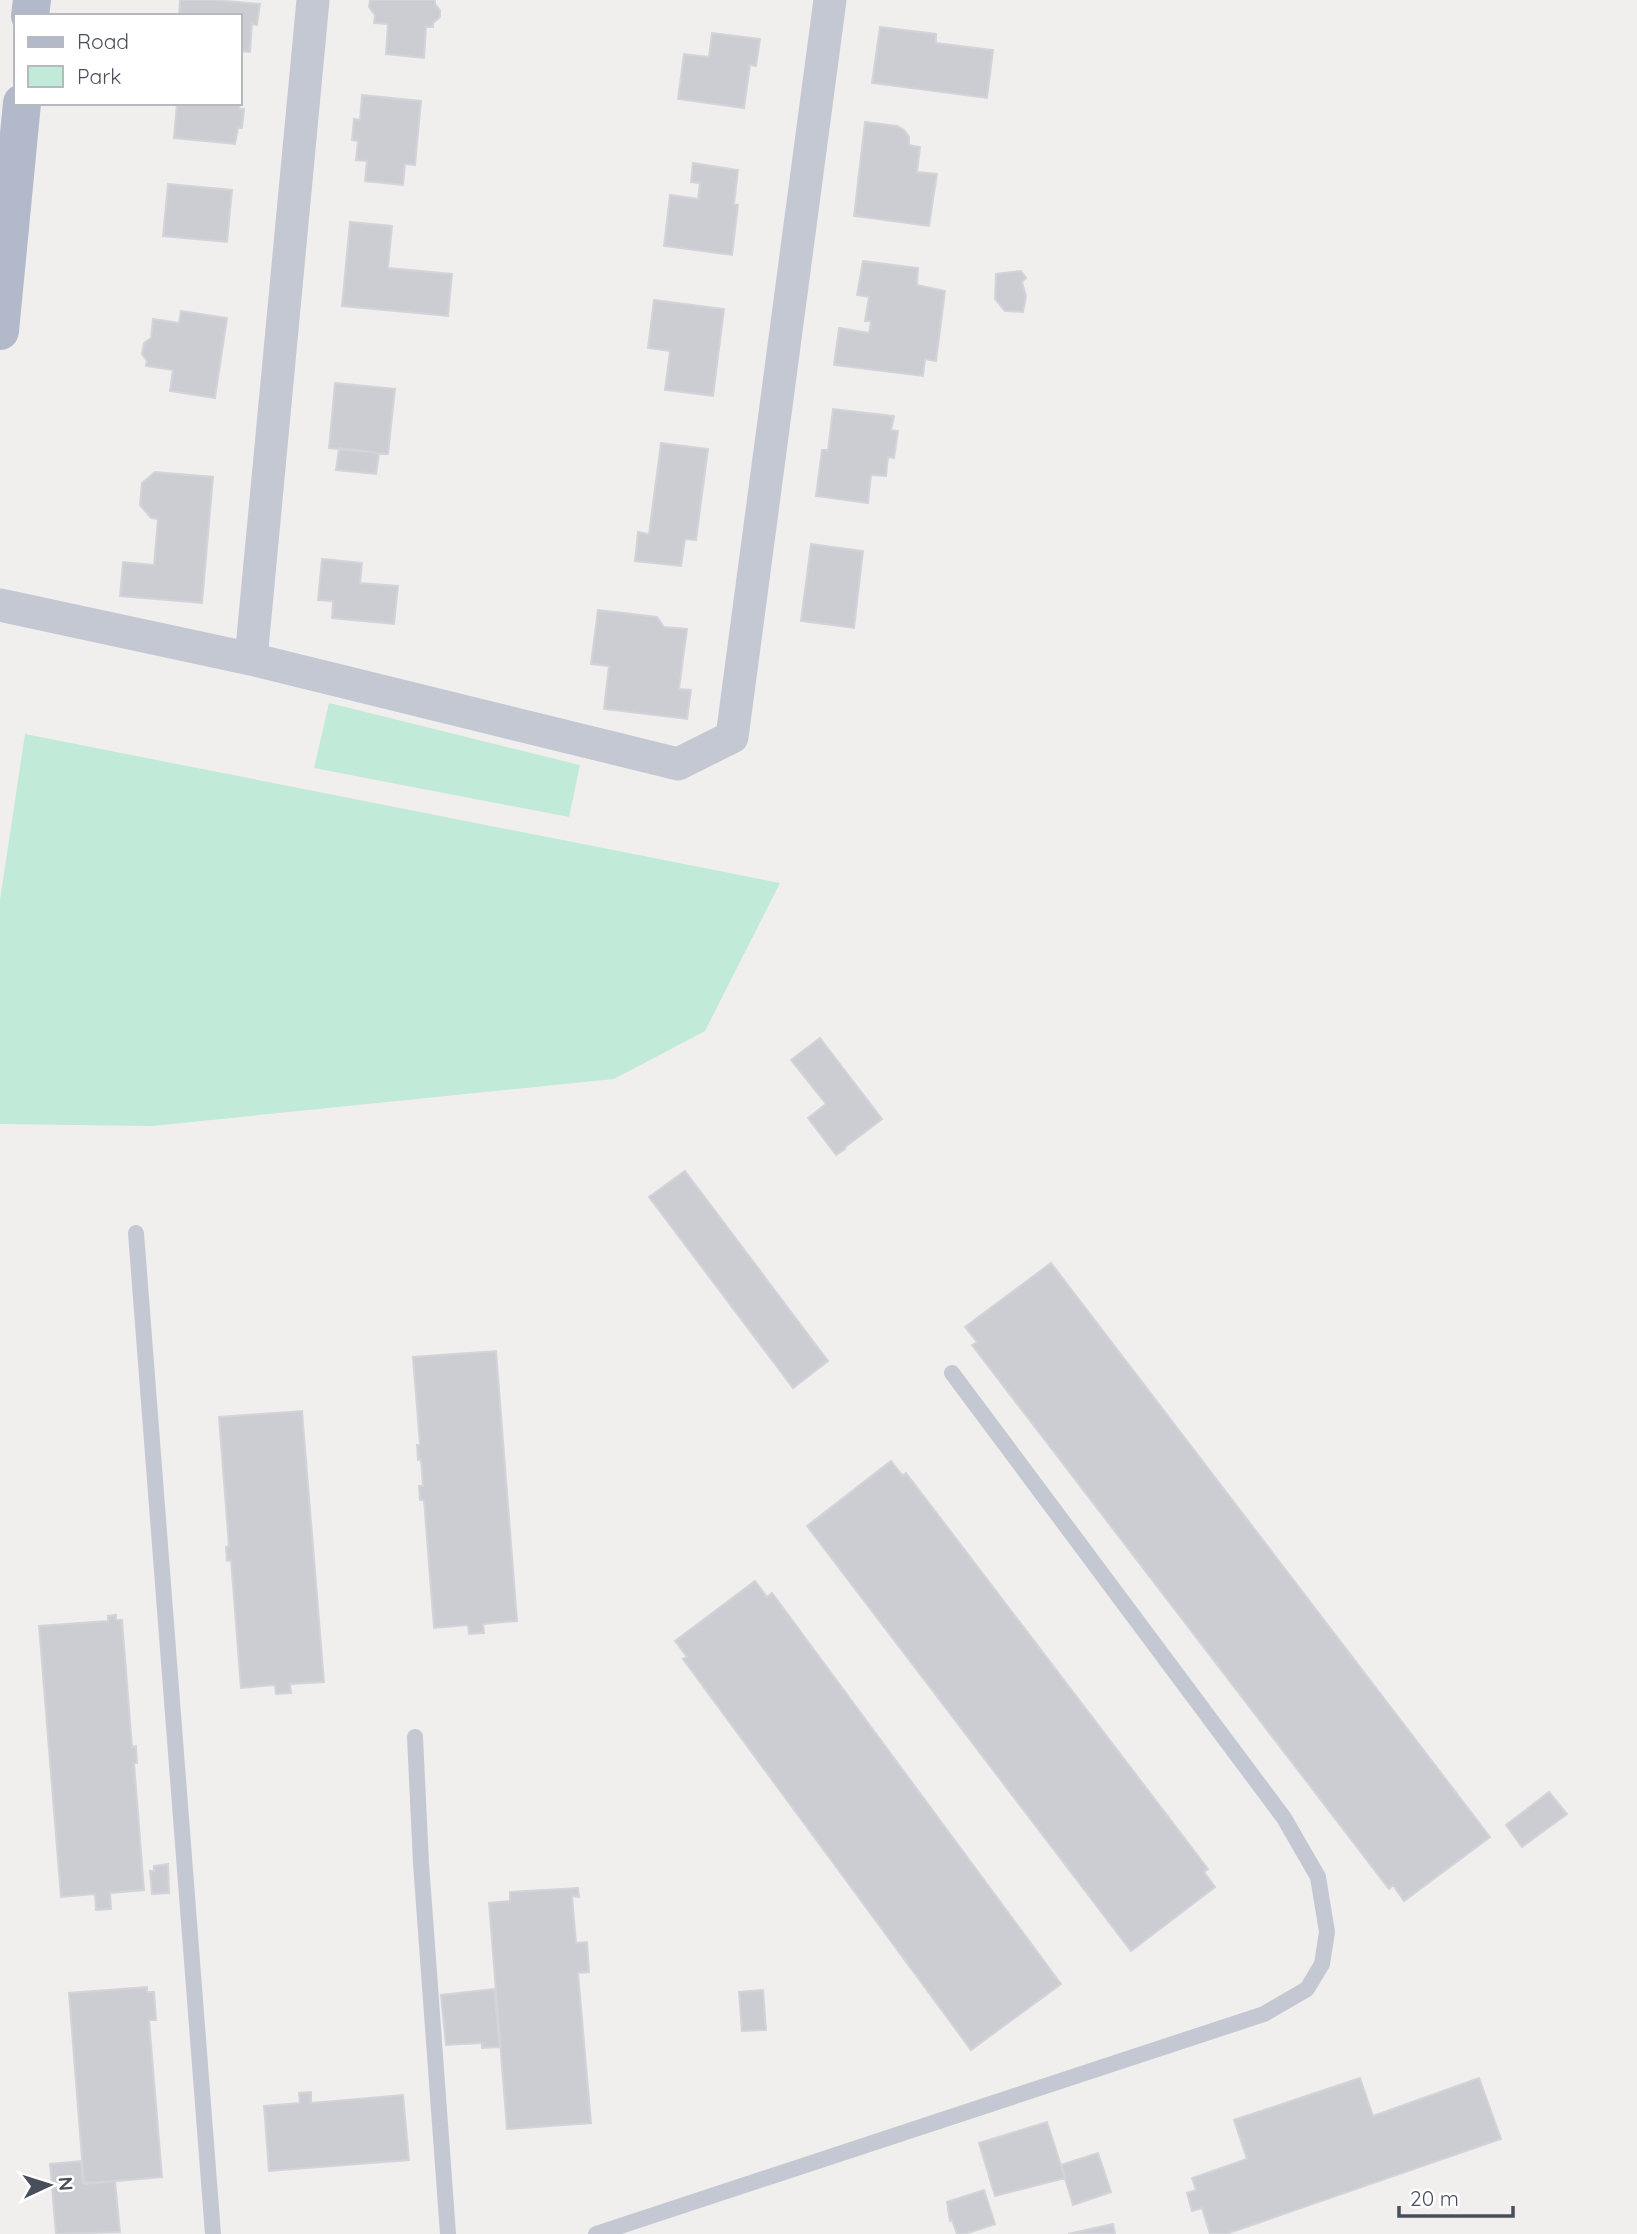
<svg xmlns="http://www.w3.org/2000/svg" width="1637" height="2234" font-family="Quicksand,sans-serif">
<style>
.green{fill:#c1ead8}
.building{fill:#cccdd2;stroke:#d3d4d9;stroke-width:2}
.lines{fill:none;stroke-linecap:round;stroke-linejoin:round}
.lane{stroke:#c3c8d2;stroke-width:16}
.street{stroke:#c3c8d2;stroke-width:33}
.primary{stroke:#b1b9ca;stroke-width:38}
</style>
<rect width="100%" height="100%" fill="#f1efee"/>
<path class="green" d="M 329,703 L 580,765 L 569,817 L 314,768 Z
M 25,734 L 780,883 L 705,1031 L 614,1079 L 152,1126 L 0,1124 L 0,900 Z"/>
<path class="building" d="M 180,0 L 215,0 L 260,4 L 257,25 L 252,24 L 250,52 L 240,51 L 240,16 L 179,16 Z
M 370,0 L 435,0 L 435,4 L 440,10 L 440,17 L 433,23 L 433,27 L 426,27 L 424,58 L 386,54 L 388,24 L 374,23 L 375,15 L 369,7 Z
M 880,27 L 936,34 L 936,43 L 993,50 L 987,98 L 872,83 Z
M 712,33 L 760,39 L 756,66 L 750,65 L 744,108 L 678,99 L 684,54 L 709,57 Z
M 362,95 L 421,101 L 415,165 L 405,164 L 403,185 L 365,181 L 367,161 L 356,160 L 358,141 L 352,140 L 354,119 L 360,120 Z
M 177,103 L 240,103 L 239,109 L 244,109 L 242,128 L 238,128 L 235,144 L 174,138 Z
M 865,122 L 897,126 L 904,130 L 909,137 L 909,145 L 920,147 L 917,172 L 937,174 L 929,226 L 854,216 Z
M 693,163 L 738,170 L 734,204 L 738,205 L 732,255 L 664,246 L 670,195 L 698,199 L 700,183 L 691,182 Z
M 168,184 L 232,190 L 227,242 L 163,236 Z
M 350,222 L 392,226 L 388,268 L 452,274 L 448,316 L 342,306 Z
M 863,261 L 918,268 L 917,285 L 945,291 L 936,361 L 925,359 L 923,376 L 834,365 L 839,328 L 869,333 L 871,321 L 865,321 L 869,297 L 857,295 Z
M 1021,271 L 1026,278 L 1022,282 L 1026,296 L 1023,312 L 1005,311 L 995,299 L 996,274 Z
M 654,300 L 724,309 L 713,396 L 665,390 L 670,351 L 648,348 Z
M 181,311 L 227,318 L 215,398 L 170,391 L 173,370 L 146,366 L 147,361 L 142,354 L 144,343 L 151,338 L 153,319 L 179,323 Z
M 335,383 L 395,389 L 388,454 L 329,448 Z
M 833,409 L 894,416 L 891,430 L 898,431 L 894,458 L 888,457 L 886,476 L 871,475 L 868,503 L 816,496 L 822,450 L 828,450 Z
M 661,443 L 708,449 L 696,540 L 685,539 L 681,566 L 635,561 L 638,532 L 649,534 Z
M 339,448 L 379,453 L 376,474 L 336,470 Z
M 155,472 L 213,477 L 202,603 L 120,596 L 123,562 L 154,565 L 158,519 L 151,518 L 140,505 L 142,483 Z
M 811,544 L 863,551 L 854,628 L 801,621 Z
M 322,559 L 362,563 L 360,583 L 398,586 L 394,624 L 332,618 L 333,601 L 318,600 Z
M 598,610 L 657,617 L 664,627 L 687,629 L 679,689 L 691,690 L 687,719 L 604,709 L 609,666 L 591,664 Z
M 820,1038 L 882,1119 L 844,1148 L 845,1149 L 836,1155 L 808,1118 L 826,1104 L 791,1060 Z
M 685,1171 L 828,1361 L 793,1388 L 649,1197 Z
M 1051,1263 L 1490,1837 L 1404,1901 L 1393,1885 L 1389,1889 L 972,1345 L 977,1342 L 965,1327 Z
M 496,1351 L 517,1621 L 483,1624 L 484,1633 L 469,1634 L 468,1625 L 434,1628 L 424,1500 L 420,1500 L 419,1486 L 423,1486 L 421,1459 L 418,1460 L 417,1445 L 420,1445 L 413,1357 Z
M 302,1411 L 324,1682 L 290,1684 L 291,1693 L 276,1694 L 275,1685 L 241,1688 L 231,1560 L 227,1561 L 226,1547 L 229,1546 L 219,1417 Z
M 891,1461 L 903,1476 L 906,1473 L 1208,1869 L 1204,1872 L 1215,1887 L 1131,1951 L 807,1526 Z
M 755,1581 L 767,1597 L 772,1593 L 1061,1984 L 971,2050 L 683,1659 L 687,1657 L 675,1641 Z
M 116,1615 L 116,1620 L 122,1620 L 132,1747 L 136,1746 L 137,1763 L 134,1763 L 144,1890 L 110,1893 L 111,1909 L 96,1910 L 95,1894 L 61,1897 L 39,1626 L 108,1621 L 108,1616 Z
M 1549,1792 L 1567,1814 L 1522,1847 L 1506,1825 Z
M 168,1864 L 169,1893 L 152,1894 L 150,1871 L 154,1871 L 154,1866 Z
M 578,1888 L 579,1897 L 572,1896 L 576,1943 L 587,1942 L 589,1972 L 578,1973 L 591,2123 L 507,2129 L 489,1903 L 510,1901 L 510,1892 Z
M 147,1987 L 147,1992 L 154,1992 L 156,2020 L 149,2020 L 162,2177 L 84,2184 L 69,1993 Z
M 494,1989 L 500,2047 L 482,2048 L 482,2043 L 446,2045 L 441,1995 Z
M 763,1990 L 766,2030 L 742,2031 L 739,1992 Z
M 1360,2078 L 1373,2116 L 1479,2078 L 1501,2139 L 1226,2234 L 1210,2234 L 1202,2208 L 1192,2211 L 1187,2193 L 1196,2190 L 1192,2178 L 1247,2159 L 1234,2120 Z
M 311,2092 L 311,2103 L 403,2095 L 409,2160 L 269,2171 L 264,2106 L 300,2103 L 299,2093 Z
M 1047,2122 L 1065,2178 L 995,2196 L 979,2143 Z
M 1098,2153 L 1111,2192 L 1073,2205 L 1061,2165 Z
M 81,2161 L 83,2183 L 115,2181 L 120,2232 L 56,2234 L 50,2164 Z
M 984,2190 L 995,2224 L 965,2234 L 957,2234 L 952,2220 L 950,2221 L 947,2202 Z
M 1113,2224 L 1115,2234 L 1068,2234 Z"/>
<g class="lines">
<path class="lane" d="M 136,1233 L 213,2234
M 415,1737 L 421,1863 L 448,2234
M 596,2234 L 1264,2014 L 1307,1989 L 1322,1964 L 1327,1932 L 1318,1877 L 1284,1818 L 952,1373"/>
<path class="street" d="M 0,605 L 251,659 L 678,764 L 732,737 L 830,0
M 251,659 L 313,0"/>
<path class="primary" d="M 30,16 L 32,0
M 0,331 L 22,103"/>
</g>
<rect x="14" y="14" width="228" height="91" fill="#ffffff" stroke="#b6b9bd" stroke-width="2"/>
<rect x="28" y="37" width="35" height="10" fill="#b1b9ca" stroke="#b6b9bd" stroke-width="2"/>
<text x="77" y="49" font-size="21" fill="#484f5a">Road</text>
<rect x="28" y="66" width="35" height="21" fill="#c1ead8" stroke="#b6b9bd" stroke-width="2"/>
<text x="77" y="84" font-size="21" fill="#484f5a">Park</text>
<g transform="translate(49 2185) rotate(86)" stroke="#ffffff" stroke-width="5" paint-order="stroke">
<path d="M0-5L12 26L0 18L-12 26Z" fill="#484f5a"/>
<text y="-10" font-size="19" font-weight="bold" text-anchor="middle" fill="#484f5a">N</text>
</g>
<path d="M1399 2206v10h114v-10" fill="none" stroke="#484f5a" stroke-width="3.5"/>
<text x="1410" y="2206" font-size="21" fill="#484f5a" stroke="#ffffff" stroke-width="5" paint-order="stroke">20 m</text>
</svg>
